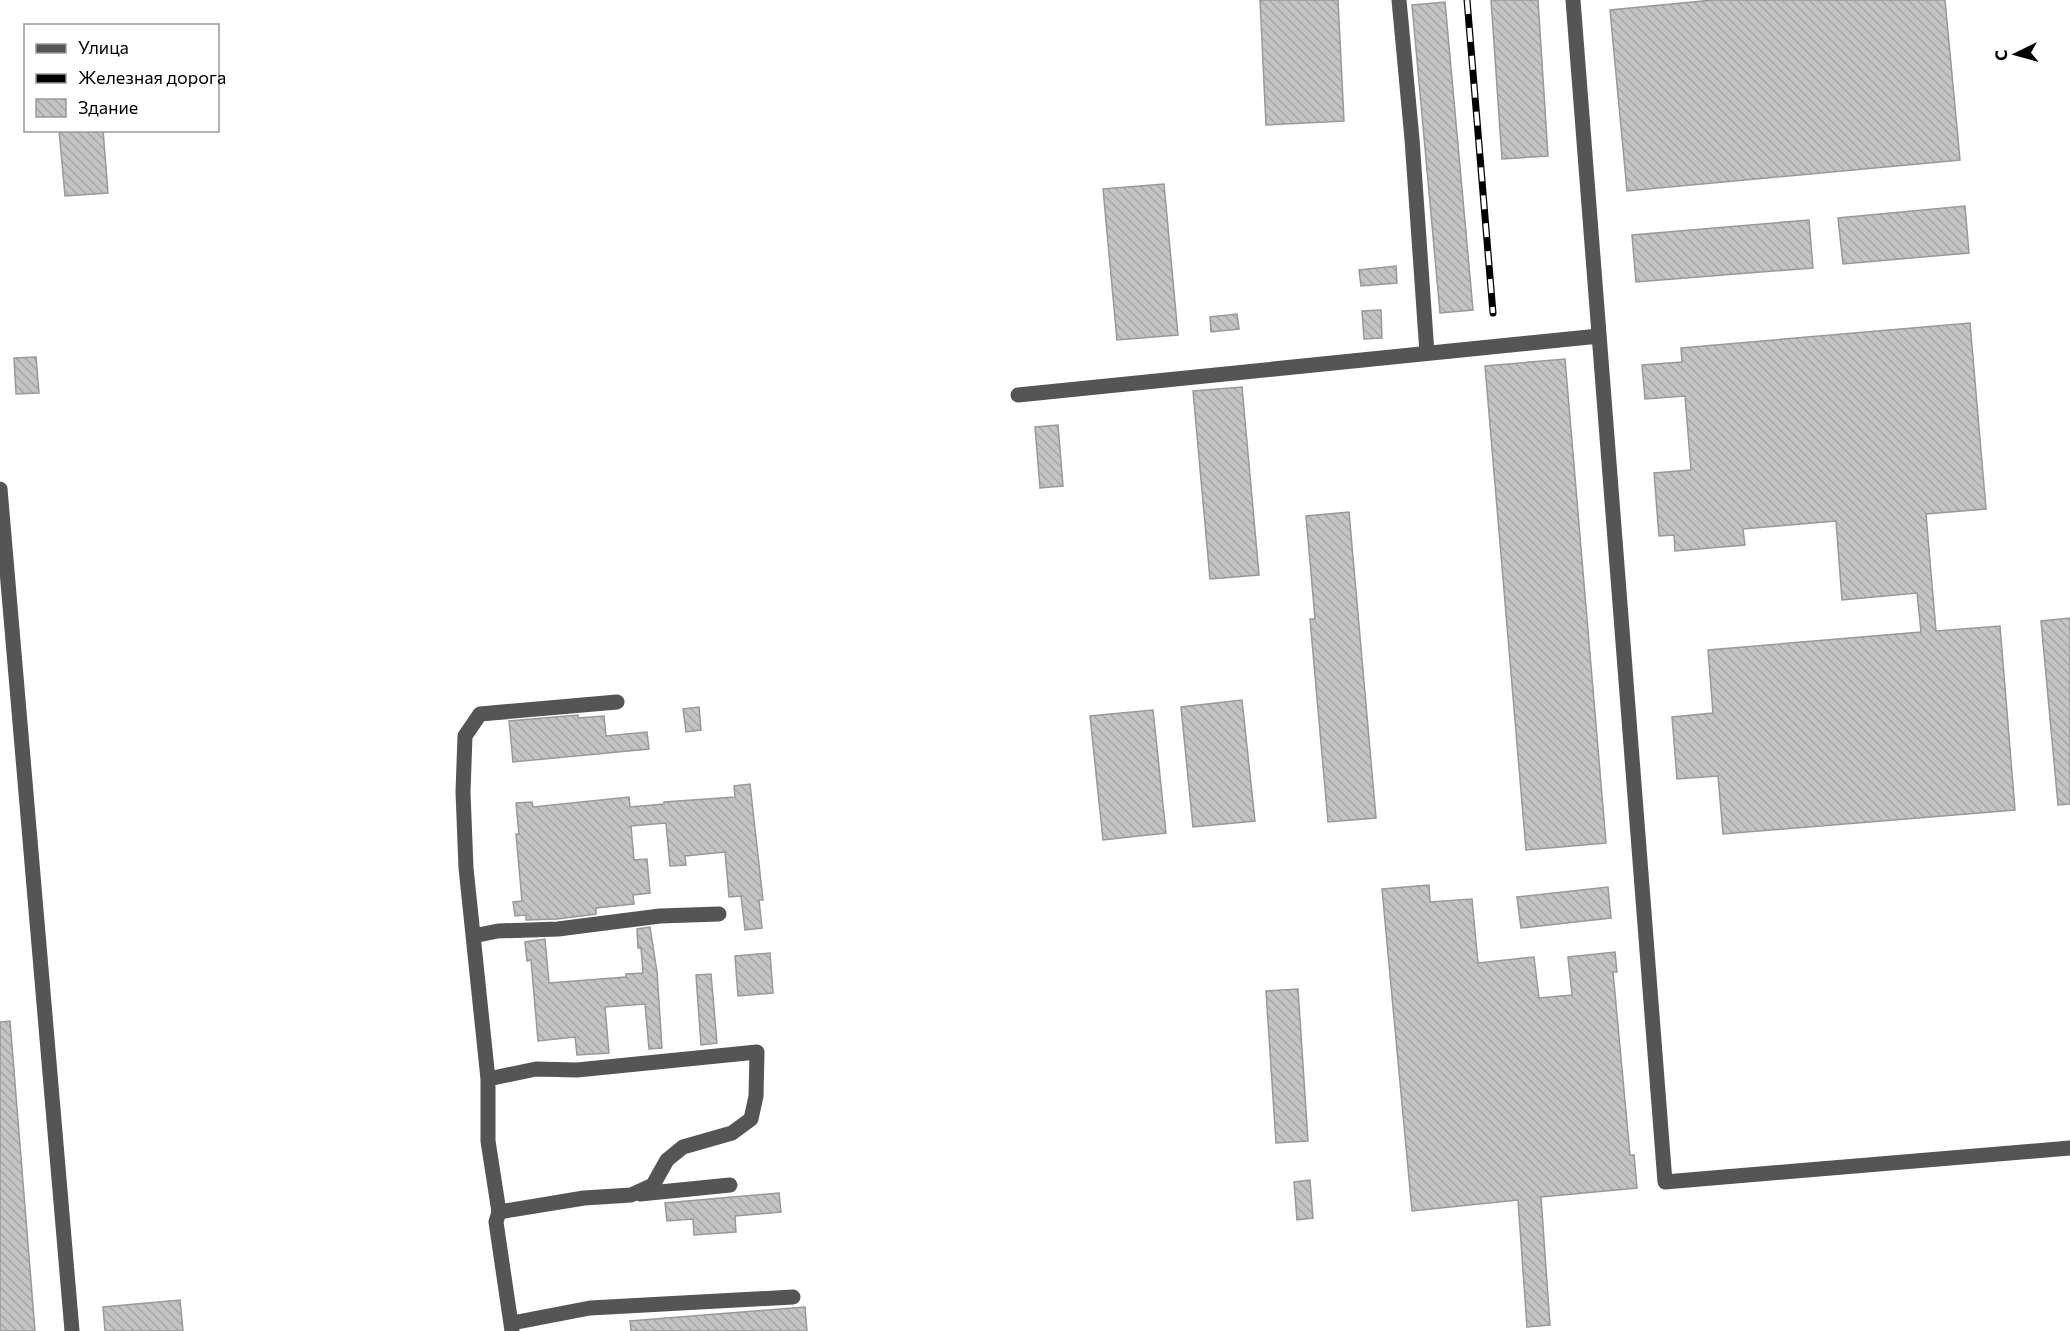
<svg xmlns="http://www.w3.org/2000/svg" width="2070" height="1331" font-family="Commissioner,sans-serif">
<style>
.building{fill:url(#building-back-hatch);stroke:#999;stroke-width:1.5}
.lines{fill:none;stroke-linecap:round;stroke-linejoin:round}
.minor{stroke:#555;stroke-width:15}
.rail-casing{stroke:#000;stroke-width:7}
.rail{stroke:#fff;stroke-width:4.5;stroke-dasharray:14;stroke-linecap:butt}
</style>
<defs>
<pattern id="building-back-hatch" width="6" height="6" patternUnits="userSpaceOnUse" patternTransform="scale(1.5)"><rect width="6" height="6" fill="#c4c4c4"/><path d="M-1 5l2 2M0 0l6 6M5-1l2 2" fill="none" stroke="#a7a7a7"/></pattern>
</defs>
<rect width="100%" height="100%" fill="#fff"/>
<path class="building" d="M 1260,0 L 1338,0 L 1344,121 L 1266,125 Z
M 1491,0 L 1538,0 L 1548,156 L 1502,159 Z
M 1713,0 L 1945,0 L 1960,160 L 1627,191 L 1610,10 Z
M 1445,2 L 1473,310 L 1440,313 L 1412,5 Z
M 59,130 L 103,130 L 108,193 L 65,196 Z
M 1164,184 L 1178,335 L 1117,340 L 1103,189 Z
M 1965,206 L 1969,253 L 1843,264 L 1838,218 Z
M 1809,220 L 1813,268 L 1636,282 L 1632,235 Z
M 1396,266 L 1397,283 L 1361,286 L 1359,270 Z
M 1381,310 L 1382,338 L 1364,339 L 1362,311 Z
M 1237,314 L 1239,329 L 1211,332 L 1210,317 Z
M 1970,323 L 1986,509 L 1926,514 L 1936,631 L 2000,626 L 2015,810 L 1723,834 L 1718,776 L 1677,779 L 1672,717 L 1713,713 L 1708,650 L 1921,632 L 1917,593 L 1842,600 L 1836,521 L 1743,529 L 1745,545 L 1675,551 L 1674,535 L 1659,536 L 1654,473 L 1691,470 L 1685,396 L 1645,399 L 1642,365 L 1682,362 L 1681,348 Z
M 36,357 L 39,393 L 16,394 L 14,358 Z
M 1565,359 L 1606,843 L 1526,850 L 1485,366 Z
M 1242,387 L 1259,575 L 1210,579 L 1193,391 Z
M 1058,425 L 1063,486 L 1040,488 L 1035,427 Z
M 1349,512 L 1376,818 L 1328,822 L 1310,619 L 1315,619 L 1306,516 Z
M 2070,618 L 2070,804 L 2058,805 L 2041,621 Z
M 1242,700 L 1255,821 L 1193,827 L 1181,707 Z
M 699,707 L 701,730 L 686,732 L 683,709 Z
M 1153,710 L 1166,833 L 1103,840 L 1090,716 Z
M 578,715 L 578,718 L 604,716 L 606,736 L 647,732 L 649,749 L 513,762 L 509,721 Z
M 750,784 L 763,900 L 759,900 L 762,928 L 745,930 L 741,896 L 729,897 L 725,852 L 685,856 L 686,865 L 670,866 L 666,823 L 631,826 L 634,860 L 647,859 L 650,893 L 633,895 L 634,904 L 596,908 L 596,914 L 557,919 L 526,920 L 526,915 L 515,916 L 513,902 L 522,901 L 516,834 L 519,834 L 516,803 L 532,802 L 533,807 L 629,797 L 630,807 L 664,804 L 664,802 L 735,797 L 734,786 Z
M 1429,885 L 1430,902 L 1472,899 L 1478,963 L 1534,957 L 1539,998 L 1572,995 L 1568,957 L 1615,952 L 1617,972 L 1613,972 L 1630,1155 L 1634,1155 L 1637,1188 L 1541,1197 L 1550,1325 L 1527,1327 L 1518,1200 L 1412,1211 L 1382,889 Z
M 1608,887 L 1611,918 L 1521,928 L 1517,897 Z
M 650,927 L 657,972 L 662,1048 L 649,1049 L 645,1004 L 605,1007 L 609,1053 L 577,1055 L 575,1037 L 538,1041 L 531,960 L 527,961 L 525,942 L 545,939 L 549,983 L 626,977 L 626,974 L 643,973 L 641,948 L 638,948 L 637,929 Z
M 770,953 L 773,993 L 738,996 L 735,956 Z
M 711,974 L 717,1043 L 701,1045 L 696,975 Z
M 1298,989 L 1308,1141 L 1276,1143 L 1266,991 Z
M 10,1021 L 35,1331 L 0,1331 L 0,1022 Z
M 1310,1180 L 1313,1218 L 1297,1220 L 1294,1182 Z
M 779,1193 L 781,1212 L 735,1216 L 736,1232 L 694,1235 L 693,1219 L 667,1221 L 665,1203 Z
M 180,1300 L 183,1331 L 105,1331 L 103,1307 Z
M 805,1307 L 807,1331 L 631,1331 L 630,1321 Z"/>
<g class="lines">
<path class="minor" d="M 1399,0 L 1412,139 L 1427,353
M 1573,0 L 1665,1182 L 2070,1148
M 1018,395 L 1599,336
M 0,489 L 72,1331
M 473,936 L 498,931 L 558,929 L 660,916 L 719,914
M 488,1079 L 536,1069 L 577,1070 L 757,1052 L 756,1096 L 751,1119 L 732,1133 L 683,1147 L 667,1160 L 653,1185 L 631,1195 L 584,1198 L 499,1212
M 640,1194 L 730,1185
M 512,1323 L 590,1308 L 793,1297
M 512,1331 L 496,1222 L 499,1212 L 488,1141 L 488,1079 L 466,868 L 463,792 L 465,736 L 480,714 L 617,702"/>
<g class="rail-casing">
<path id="rail" d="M 1467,0 L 1493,313"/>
</g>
<use href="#rail" class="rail"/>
</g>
<rect x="24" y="24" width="195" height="108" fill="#ffffff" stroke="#999999" stroke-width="1.5"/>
<rect x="36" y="44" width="30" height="9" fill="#555555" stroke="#999999" stroke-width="1.5"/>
<text x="78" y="54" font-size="18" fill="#000000">Улица</text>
<rect x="36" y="74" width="30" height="9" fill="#000000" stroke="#999999" stroke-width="1.5"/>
<text x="78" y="84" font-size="18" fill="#000000">Железная дорога</text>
<rect x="36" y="99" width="30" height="18" fill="url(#building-back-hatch)" stroke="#999999" stroke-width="1.5"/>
<text x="78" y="114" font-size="18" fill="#000000">Здание</text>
<g transform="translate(2016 54) rotate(265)" stroke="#ffffff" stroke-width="4.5" paint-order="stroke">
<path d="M0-4.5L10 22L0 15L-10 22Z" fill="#000000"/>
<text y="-9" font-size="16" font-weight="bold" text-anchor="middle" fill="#000000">С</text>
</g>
</svg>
